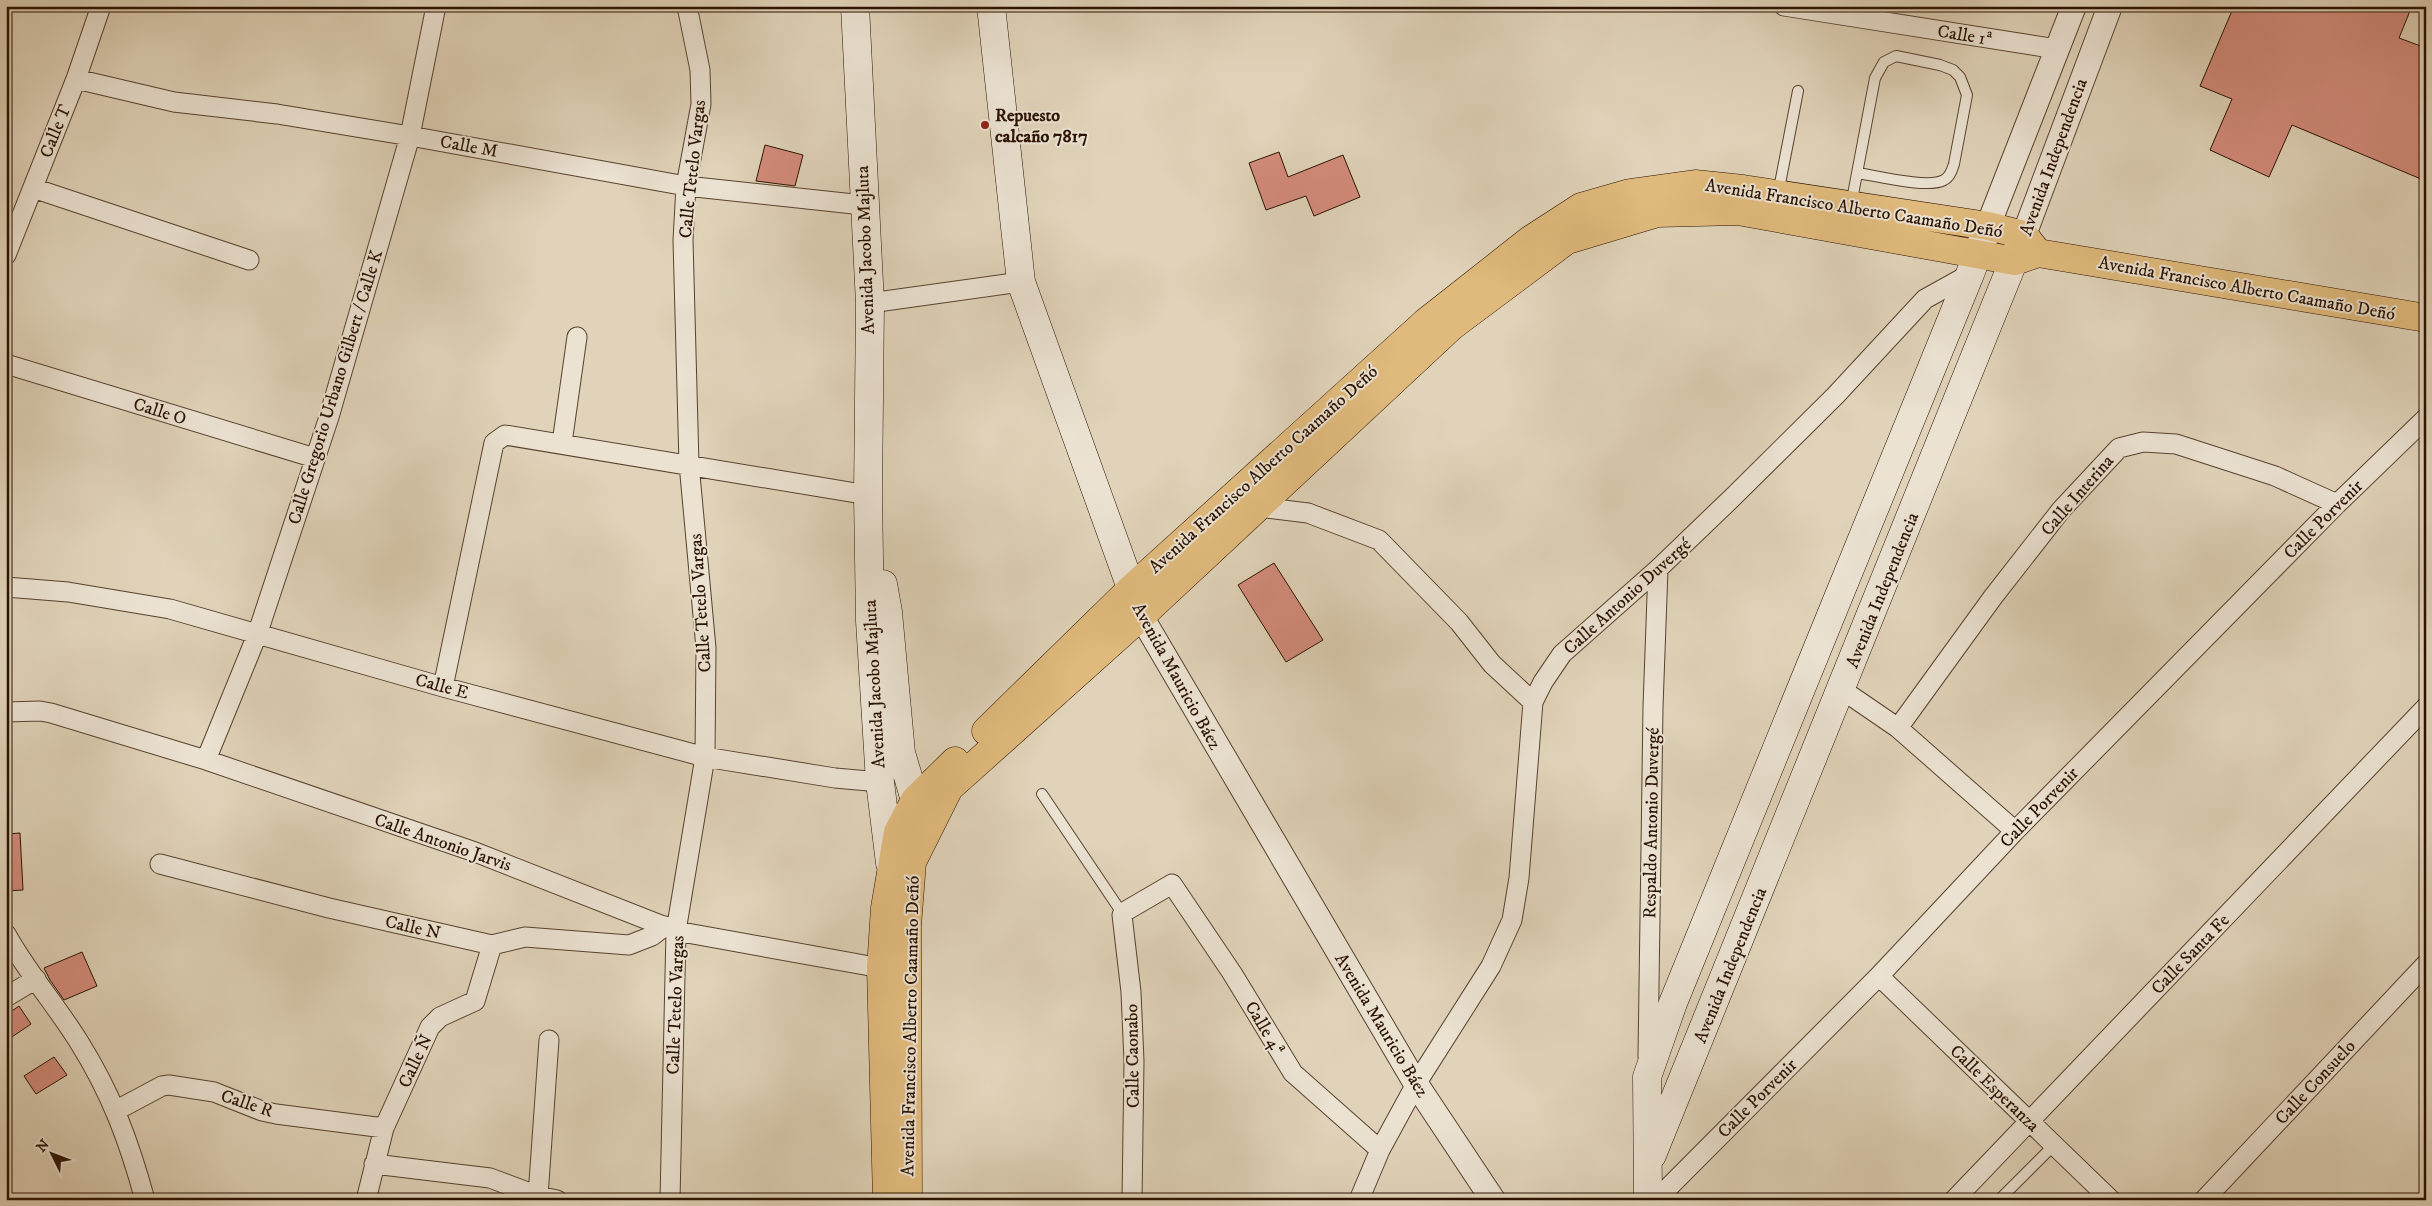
<svg xmlns="http://www.w3.org/2000/svg" width="2432" height="1206" font-family="'IM FELL DW Pica',serif">
<style>
.building{fill:#d48c7c;stroke:#2a1200}
.lines{fill:none;stroke-linecap:round;stroke-linejoin:round}
.service-casing{stroke:#58422e;stroke-width:12}
.minor-casing{stroke:#58422e;stroke-width:21}
.tertiary-casing{stroke:#58422e;stroke-width:26}
.secondary-casing{stroke:#2a1200;stroke-width:29}
.primary-casing{stroke:#2a1200;stroke-width:29}
.service{stroke:#ebe2d2;stroke-width:10}
.minor{stroke:#ebe2d2;stroke-width:19}
.tertiary{stroke:#ebe2d2;stroke-width:24}
.secondary{stroke:#ebe2d2;stroke-width:28}
.primary{stroke:#e0ba7c;stroke-width:28}
.poi-dot{fill:#8f2418;stroke:#ebe2d2;stroke-width:2}
.labels{text-anchor:middle;stroke-width:4;stroke-linejoin:round;paint-order:stroke}
.street-label{font-size:18px;fill:#2a1200;stroke:#ebe2d2}
.poi-label{font-size:18px;font-weight:bold;fill:#2a1200;stroke:#ebe2d2;text-anchor:start}
</style>
<rect width="100%" height="100%" fill="#e0d3b9"/>
<filter id="stains"><feTurbulence type="fractalNoise" baseFrequency=".004" numOctaves="4"/><feColorMatrix values="0 0 0 0 .2 0 0 0 0 .09 0 0 0 0 .02 0 0 0 .5 -.17"/></filter>
<radialGradient id="worn" r=".72"><stop offset=".6" stop-color="#630" stop-opacity="0"/><stop offset="1" stop-color="#630" stop-opacity=".3"/></radialGradient>
<path class="building" d="M 2234,6 L 2412,6 L 2399,38 L 2426,48 L 2426,168 L 2421,179 L 2292,125 L 2269,177 L 2210,150 L 2232,99 L 2200,86 Z
M 765,145 L 803,155 L 795,186 L 756,181 Z
M 1279,152 L 1288,177 L 1343,155 L 1360,197 L 1314,216 L 1306,196 L 1266,210 L 1249,163 Z
M 1274,563 L 1323,640 L 1286,662 L 1238,585 Z
M 20,833 L 23,890 L 6,891 L 6,834 Z
M 82,952 L 97,986 L 64,1000 L 50,980 L 44,968 Z
M 19,1006 L 31,1024 L 6,1041 L 6,1015 Z
M 54,1057 L 67,1075 L 36,1094 L 24,1076 Z"/>
<g class="lines">
<g class="service-casing">
<path id="service" d="M 1778,194 L 1798,91
M 1851,205 L 1875,78 L 1884,62 L 1896,56 L 1940,65 L 1953,70 L 1960,77 L 1967,95 L 1954,164 C 1952,170 1950,177 1944,180 C 1929,189 1877,176 1858,173
M 1042,794 L 1122,913
M 1999,1200 L 2054,1145"/>
</g>
<g class="minor-casing">
<path id="minor" d="M 1784,6 L 2057,49
M 76,79 L 174,102 L 277,114 L 410,136 L 686,186 L 863,205
M 33,188 L 249,260
M 6,255 L 76,79 L 101,6
M 870,303 L 1021,282
M 6,364 L 315,458
M 562,443 L 577,337
M 1258,507 L 1308,513 L 1379,540 L 1459,622 L 1492,664 L 1533,702
M 6,587 L 68,592 L 170,609 L 443,687 L 705,757 L 835,778 L 880,782
M 443,687 L 494,443 L 505,435 L 868,495
M 1841,689 L 1898,728 L 2015,831
M 6,712 L 40,711 L 51,713 L 206,760 L 475,852 L 676,931 L 881,968
M 1898,728 L 1993,597 L 2061,510 L 2119,448 L 2143,442 L 2176,444 L 2275,476 L 2337,504
M 206,760 L 257,635 L 329,417 L 410,136 L 436,6
M 160,864 L 329,908 L 492,945 L 525,937 L 629,945 L 652,936 L 665,926
M 6,934 C 27,972 56,1005 79,1042 C 111,1093 129,1141 145,1200
M 1879,976 L 2111,1200
M 6,997 L 36,979
M 1648,1057 L 1653,707 L 1658,569
M 117,1110 L 162,1086 L 169,1085 L 214,1092 L 262,1111 L 276,1114 L 384,1128
M 374,1164 L 490,1178 L 538,1196 L 557,1200
M 538,1196 L 549,1040
M 366,1200 L 384,1128 L 430,1027 L 440,1017 L 475,1001 L 492,945
M 670,1200 L 676,931 L 705,757 L 706,648 L 689,464 L 683,240 L 686,186 L 701,104 L 700,70 L 687,6
M 1132,1200 L 1134,1061 L 1131,992 L 1122,915 L 1124,912 L 1172,884 L 1232,973 L 1293,1073 L 1380,1150
M 1359,1200 L 1380,1150 L 1416,1084 L 1491,966 L 1512,920 L 1519,878 L 1533,702 L 1543,682 L 1562,654 L 1658,569 L 1734,496 L 1835,396 L 1925,299 L 1970,274
M 1656,1200 L 1879,976 L 2015,831 L 2337,504 L 2426,418
M 1954,1200 L 2426,707
M 2204,1200 L 2426,964"/>
</g>
<g class="tertiary-casing">
<path id="tertiary" d="M 1988,226 L 2074,6
M 2024,235 L 2110,6
M 1141,616 L 1416,1084 L 1493,1200"/>
</g>
<g class="secondary-casing">
<path id="secondary" d="M 855,6 L 870,303 L 868,495 L 870,621 L 880,782 L 890,863
M 991,6 L 1021,282 L 1139,610
M 883,584 L 888,612 L 901,753 L 915,800
M 1652,1155 L 2022,240
M 1648,1200 L 1647,1077 L 1673,1003 L 1970,274 L 1988,226"/>
</g>
<g class="primary-casing">
<path id="primary" d="M 986,731 L 1131,589 L 1426,322 L 1530,240 L 1581,207 L 1630,193 L 1695,184 L 1743,189 L 1988,226 L 2024,235 L 2038,253
M 887,1200 L 881,968 L 885,908 L 898,832 L 915,800 L 955,761
M 908,1200 L 907,926 L 912,862 L 949,788 L 1141,616 L 1452,326 L 1567,240 L 1657,213 L 1738,211 L 2015,261 L 2038,253 L 2426,318"/>
</g>
<use href="#service" class="service"/>
<use href="#minor" class="minor"/>
<use href="#tertiary" class="tertiary"/>
<use href="#secondary" class="secondary"/>
<use href="#primary" class="primary"/>
</g>
<circle class="poi-dot" cx="985" cy="125" r="5"/>
<g class="labels">
<g class="street-label">
<text transform="translate(1965 35) rotate(9)" y="6">Calle 1ª</text>
<text transform="translate(55 131) rotate(-68)" y="6">Calle T</text>
<text transform="translate(469 146) rotate(10)" y="6">Calle M</text>
<text transform="translate(2053 157) rotate(-70)" y="6">Avenida Independencia</text>
<text transform="translate(692 169) rotate(-84)" y="6">Calle Tetelo Vargas</text>
<text transform="translate(1854 208) rotate(9)" y="6">Avenida Francisco Alberto Caamaño Deñó</text>
<text transform="translate(865 250) rotate(-92)" y="6">Avenida Jacobo Majluta</text>
<text transform="translate(2247 288) rotate(10)" y="6">Avenida Francisco Alberto Caamaño Deñó</text>
<text transform="translate(335 387) rotate(-73)" y="6">Calle Gregorio Urbano Gilbert / Calle K</text>
<text transform="translate(160 411) rotate(17)" y="6">Calle O</text>
<text transform="translate(1263 469) rotate(-42)" y="6">Avenida Francisco Alberto Caamaño Deñó</text>
<text transform="translate(2077 495) rotate(-49)" y="6">Calle Interina</text>
<text transform="translate(2323 519) rotate(-45)" y="6">Calle Porvenir</text>
<text transform="translate(1882 590) rotate(-68)" y="6">Avenida Independencia</text>
<text transform="translate(1627 596) rotate(-42)" y="6">Calle Antonio Duvergé</text>
<text transform="translate(700 603) rotate(-94)" y="6">Calle Tetelo Vargas</text>
<text transform="translate(1177 676) rotate(61)" y="6">Avenida Mauricio Báez</text>
<text transform="translate(874 684) rotate(-93)" y="6">Avenida Jacobo Majluta</text>
<text transform="translate(442 686) rotate(15)" y="6">Calle E</text>
<text transform="translate(2039 807) rotate(-46)" y="6">Calle Porvenir</text>
<text transform="translate(1651 823) rotate(-89)" y="6">Respaldo Antonio Duvergé</text>
<text transform="translate(443 842) rotate(19)" y="6">Calle Antonio Jarvis</text>
<text transform="translate(413 927) rotate(13)" y="6">Calle N</text>
<text transform="translate(2190 954) rotate(-46)" y="6">Calle Santa Fe</text>
<text transform="translate(1730 965) rotate(-68)" y="6">Avenida Independencia</text>
<text transform="translate(675 1005) rotate(-88)" y="6">Calle Tetelo Vargas</text>
<text transform="translate(1382 1025) rotate(59)" y="6">Avenida Mauricio Báez</text>
<text transform="translate(910 1026) rotate(-89)" y="6">Avenida Francisco Alberto Caamaño Deñó</text>
<text transform="translate(1265 1028) rotate(59)" y="6">Calle 4ª</text>
<text transform="translate(1132 1056) rotate(-91)" y="6">Calle Caonabo</text>
<text transform="translate(415 1061) rotate(-65)" y="6">Calle Ñ</text>
<text transform="translate(2315 1082) rotate(-47)" y="6">Calle Consuelo</text>
<text transform="translate(1995 1088) rotate(44)" y="6">Calle Esperanza</text>
<text transform="translate(1757 1098) rotate(-45)" y="6">Calle Porvenir</text>
<text transform="translate(247 1103) rotate(18)" y="6">Calle R</text>
</g>
<g class="poi-label">
<text x="995" y="121">Repuesto<tspan x="995" dy="21">calcaño 7817</tspan></text>
</g>
</g>
<rect width="2432" height="1206" fill="none" stroke="#e0d3b9" stroke-width="25"/>
<rect x="8" y="8" width="2417" height="1191" fill="none" stroke="#2a1200" stroke-width="2.5"/>
<rect x="12" y="12" width="2407" height="1181" fill="none" stroke="#2a1200"/>
<g transform="translate(52 1154) rotate(312)" stroke="#ebe2d2" stroke-width="4" paint-order="stroke">
<path d="M0-4L9 19L0 12L-9 19Z" fill="#2a1200"/>
<text y="-8" font-size="14" font-weight="bold" text-anchor="middle" fill="#2a1200">N</text>
</g>
<rect width="100%" height="100%" filter="url(#stains)"/>
<rect width="100%" height="100%" fill="url(#worn)"/>
</svg>
